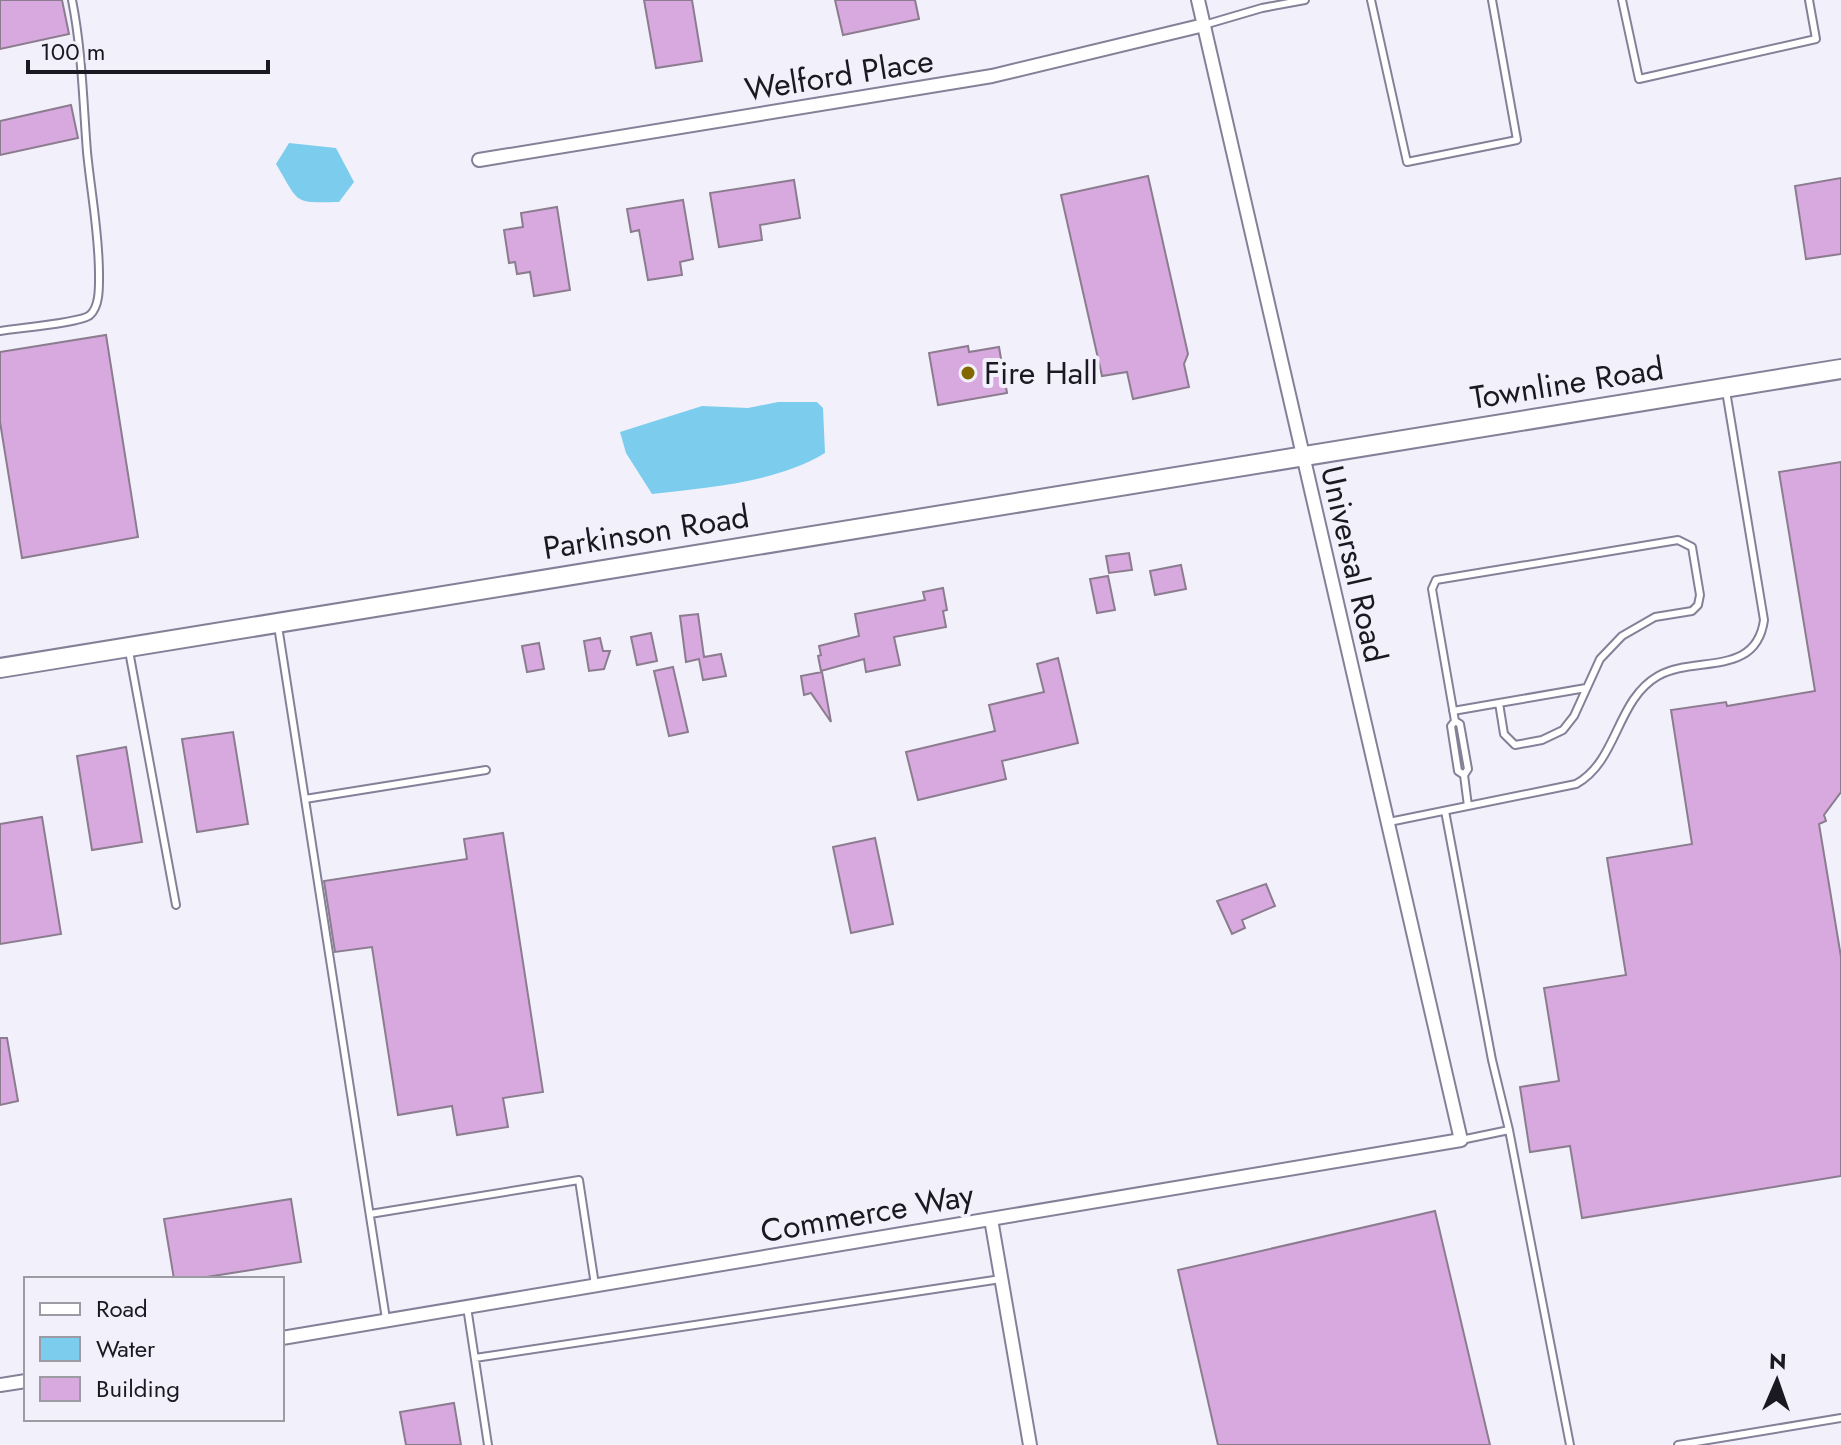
<svg xmlns="http://www.w3.org/2000/svg" width="1841" height="1445" font-family="Jost,sans-serif">
<style>
.water{fill:#7ccded}
.building{fill:#d8a9df;stroke:#8c7c8f;stroke-width:2}
.lines{fill:none;stroke-linecap:round;stroke-linejoin:round}
.lane-casing{stroke:#838198;stroke-width:10}
.street-casing{stroke:#838198;stroke-width:16}
.secondary-casing{stroke:#838198;stroke-width:22}
.lane{stroke:#fff;stroke-width:6}
.street{stroke:#fff;stroke-width:12}
.secondary{stroke:#fff;stroke-width:18}
.poi-dot{fill:#836700;stroke:#f2f1fb;stroke-width:3}
.labels{text-anchor:middle;stroke-width:8;stroke-linejoin:round;paint-order:stroke}
.street-label{font-size:32px;fill:#1a1922;stroke:#f2f1fb}
.poi-label{font-size:32px;fill:#1a1922;stroke:#f2f1fb;text-anchor:start}
</style>
<rect width="100%" height="100%" fill="#f2f1fb"/>
<path class="water" d="M 289,143 L 336,148 L 354,182 L 339,202 C 292,203 300,204 276,164 Z
M 778,402 L 817,402 L 823,408 L 825,453 C 775,483 709,487 652,494 L 626,453 L 620,432 L 702,406 L 748,408 Z"/>
<path class="building" d="M 0,0 L 62,0 L 69,34 L 0,49 Z
M 644,0 L 692,0 L 702,61 L 656,68 Z
M 835,0 L 915,0 L 919,19 L 843,35 Z
M 71,105 L 78,138 L 0,155 L 0,121 Z
M 1148,176 L 1188,354 L 1184,364 L 1189,387 L 1133,399 L 1127,372 L 1102,376 L 1061,195 Z
M 1841,178 L 1841,254 L 1806,259 L 1795,186 Z
M 794,180 L 800,218 L 760,225 L 762,240 L 719,247 L 710,193 Z
M 683,200 L 693,259 L 680,262 L 682,275 L 648,280 L 639,230 L 631,232 L 627,209 Z
M 557,207 L 570,290 L 534,296 L 530,272 L 517,274 L 515,262 L 509,263 L 504,230 L 523,227 L 521,213 Z
M 106,335 L 138,537 L 22,558 L 0,422 L 0,352 Z
M 968,346 L 969,352 L 999,347 L 1007,393 L 938,405 L 929,353 Z
M 1841,462 L 1841,792 L 1824,815 L 1826,821 L 1819,824 L 1841,957 L 1841,1176 L 1582,1218 L 1570,1146 L 1530,1152 L 1520,1087 L 1559,1081 L 1544,988 L 1626,975 L 1607,858 L 1692,844 L 1671,710 L 1726,702 L 1727,706 L 1815,691 L 1779,472 Z
M 1129,553 L 1132,570 L 1109,573 L 1106,556 Z
M 1181,565 L 1186,589 L 1155,595 L 1150,571 Z
M 1108,576 L 1115,610 L 1097,613 L 1090,579 Z
M 943,588 L 947,610 L 943,611 L 946,627 L 894,637 L 900,665 L 866,672 L 864,659 L 821,671 L 818,656 L 821,655 L 819,646 L 859,636 L 855,614 L 925,600 L 923,592 Z
M 698,614 L 704,657 L 721,654 L 726,676 L 703,680 L 699,659 L 686,662 L 680,616 Z
M 651,633 L 657,661 L 637,665 L 631,637 Z
M 600,638 L 603,651 L 610,651 L 604,669 L 589,671 L 584,641 Z
M 539,643 L 544,669 L 527,672 L 522,646 Z
M 1058,658 L 1078,743 L 1002,761 L 1006,779 L 918,800 L 906,752 L 995,731 L 989,705 L 1044,692 L 1037,664 Z
M 673,667 L 688,732 L 669,736 L 654,671 Z
M 822,672 L 831,722 L 811,693 L 804,695 L 801,676 Z
M 233,732 L 248,824 L 197,832 L 182,739 Z
M 126,747 L 142,842 L 92,850 L 77,756 Z
M 42,817 L 61,934 L 0,944 L 0,824 Z
M 503,833 L 543,1092 L 503,1098 L 508,1127 L 457,1135 L 452,1106 L 398,1115 L 372,947 L 335,952 L 324,881 L 467,859 L 464,839 Z
M 875,838 L 893,924 L 851,933 L 833,847 Z
M 1266,884 L 1275,906 L 1242,920 L 1245,928 L 1232,934 L 1217,901 Z
M 0,1038 L 7,1038 L 18,1101 L 0,1105 Z
M 291,1199 L 301,1262 L 194,1279 L 174,1279 L 164,1219 Z
M 1435,1211 L 1490,1445 L 1218,1445 L 1178,1270 Z
M 454,1403 L 461,1445 L 406,1445 L 400,1412 Z"/>
<g class="lines">
<g class="lane-casing">
<path id="lane" d="M 1371,0 L 1407,162 L 1517,140 L 1492,0
M 1622,0 L 1639,79 L 1816,39 L 1809,0
M 1204,25 L 1262,8 L 1305,0
M 0,331 C 16,328 81,323 90,315 C 100,306 99,286 99,274 C 99,233 91,193 87,152 C 83,101 82,50 72,0
M 278,626 L 386,1319
M 129,651 L 176,905
M 1499,703 L 1586,688
M 1453,711 L 1499,703 L 1504,734 L 1515,745 L 1542,740 L 1563,730 L 1574,716 L 1600,659 L 1622,636 L 1655,617 L 1692,611 L 1698,605 L 1700,595 L 1692,547 L 1678,540 L 1436,580 L 1432,589 L 1455,721
M 1464,775 L 1468,769 L 1460,724 L 1455,721 L 1451,726 L 1458,771 L 1464,775 L 1468,806
M 305,799 L 486,770
M 1445,811 L 1492,1060 L 1509,1130
M 1389,822 L 1576,784 C 1618,761 1616,700 1658,676 C 1694,655 1756,678 1764,620 L 1726,391
M 1461,1140 L 1509,1130 L 1570,1445
M 370,1214 L 579,1180 L 595,1285
M 467,1307 L 488,1445
M 475,1358 L 1001,1279
M 1678,1445 L 1841,1418"/>
</g>
<g class="street-casing">
<path id="street" d="M 479,160 L 992,76 L 1204,25
M 991,1219 L 1030,1445
M 282,1338 L 1461,1140 L 1198,0
M 0,1385 L 26,1381"/>
</g>
<g class="secondary-casing">
<path id="secondary" d="M 0,668 L 1841,369"/>
</g>
<use href="#lane" class="lane"/>
<use href="#street" class="street"/>
<use href="#secondary" class="secondary"/>
</g>
<circle class="poi-dot" cx="968" cy="373" r="8"/>
<g class="labels">
<g class="street-label">
<text transform="translate(839 75) rotate(-9)" y="11">Welford Place</text>
<text transform="translate(1567 383) rotate(-9)" y="11">Townline Road</text>
<text transform="translate(646 532) rotate(-9)" y="11">Parkinson Road</text>
<text transform="translate(1354 564) rotate(77)" y="11">Universal Road</text>
<text transform="translate(867 1213) rotate(-10)" y="11">Commerce Way</text>
</g>
<g class="poi-label">
<text x="984" y="384">Fire Hall</text>
</g>
</g>
<rect x="24" y="1277" width="260" height="144" fill="#f2f1fb" stroke="#9c9ba4" stroke-width="2"/>
<rect x="40" y="1303" width="40" height="12" fill="#ffffff" stroke="#9c9ba4" stroke-width="2"/>
<text x="96" y="1317" font-size="24" fill="#1a1922">Road</text>
<rect x="40" y="1337" width="40" height="24" fill="#7ccded" stroke="#9c9ba4" stroke-width="2"/>
<text x="96" y="1357" font-size="24" fill="#1a1922">Water</text>
<rect x="40" y="1377" width="40" height="24" fill="#d8a9df" stroke="#9c9ba4" stroke-width="2"/>
<text x="96" y="1397" font-size="24" fill="#1a1922">Building</text>
<g transform="translate(1777 1381) rotate(2)" stroke="#f2f1fb" stroke-width="6" paint-order="stroke">
<path d="M0-6L14 30L0 20L-14 30Z" fill="#1a1922"/>
<text y="-12" font-size="22" font-weight="bold" text-anchor="middle" fill="#1a1922">N</text>
</g>
<path d="M28 60v12h240v-12" fill="none" stroke="#1a1922" stroke-width="4"/>
<text x="40" y="60" font-size="24" fill="#1a1922" stroke="#f2f1fb" stroke-width="6" paint-order="stroke">100 m</text>
</svg>
